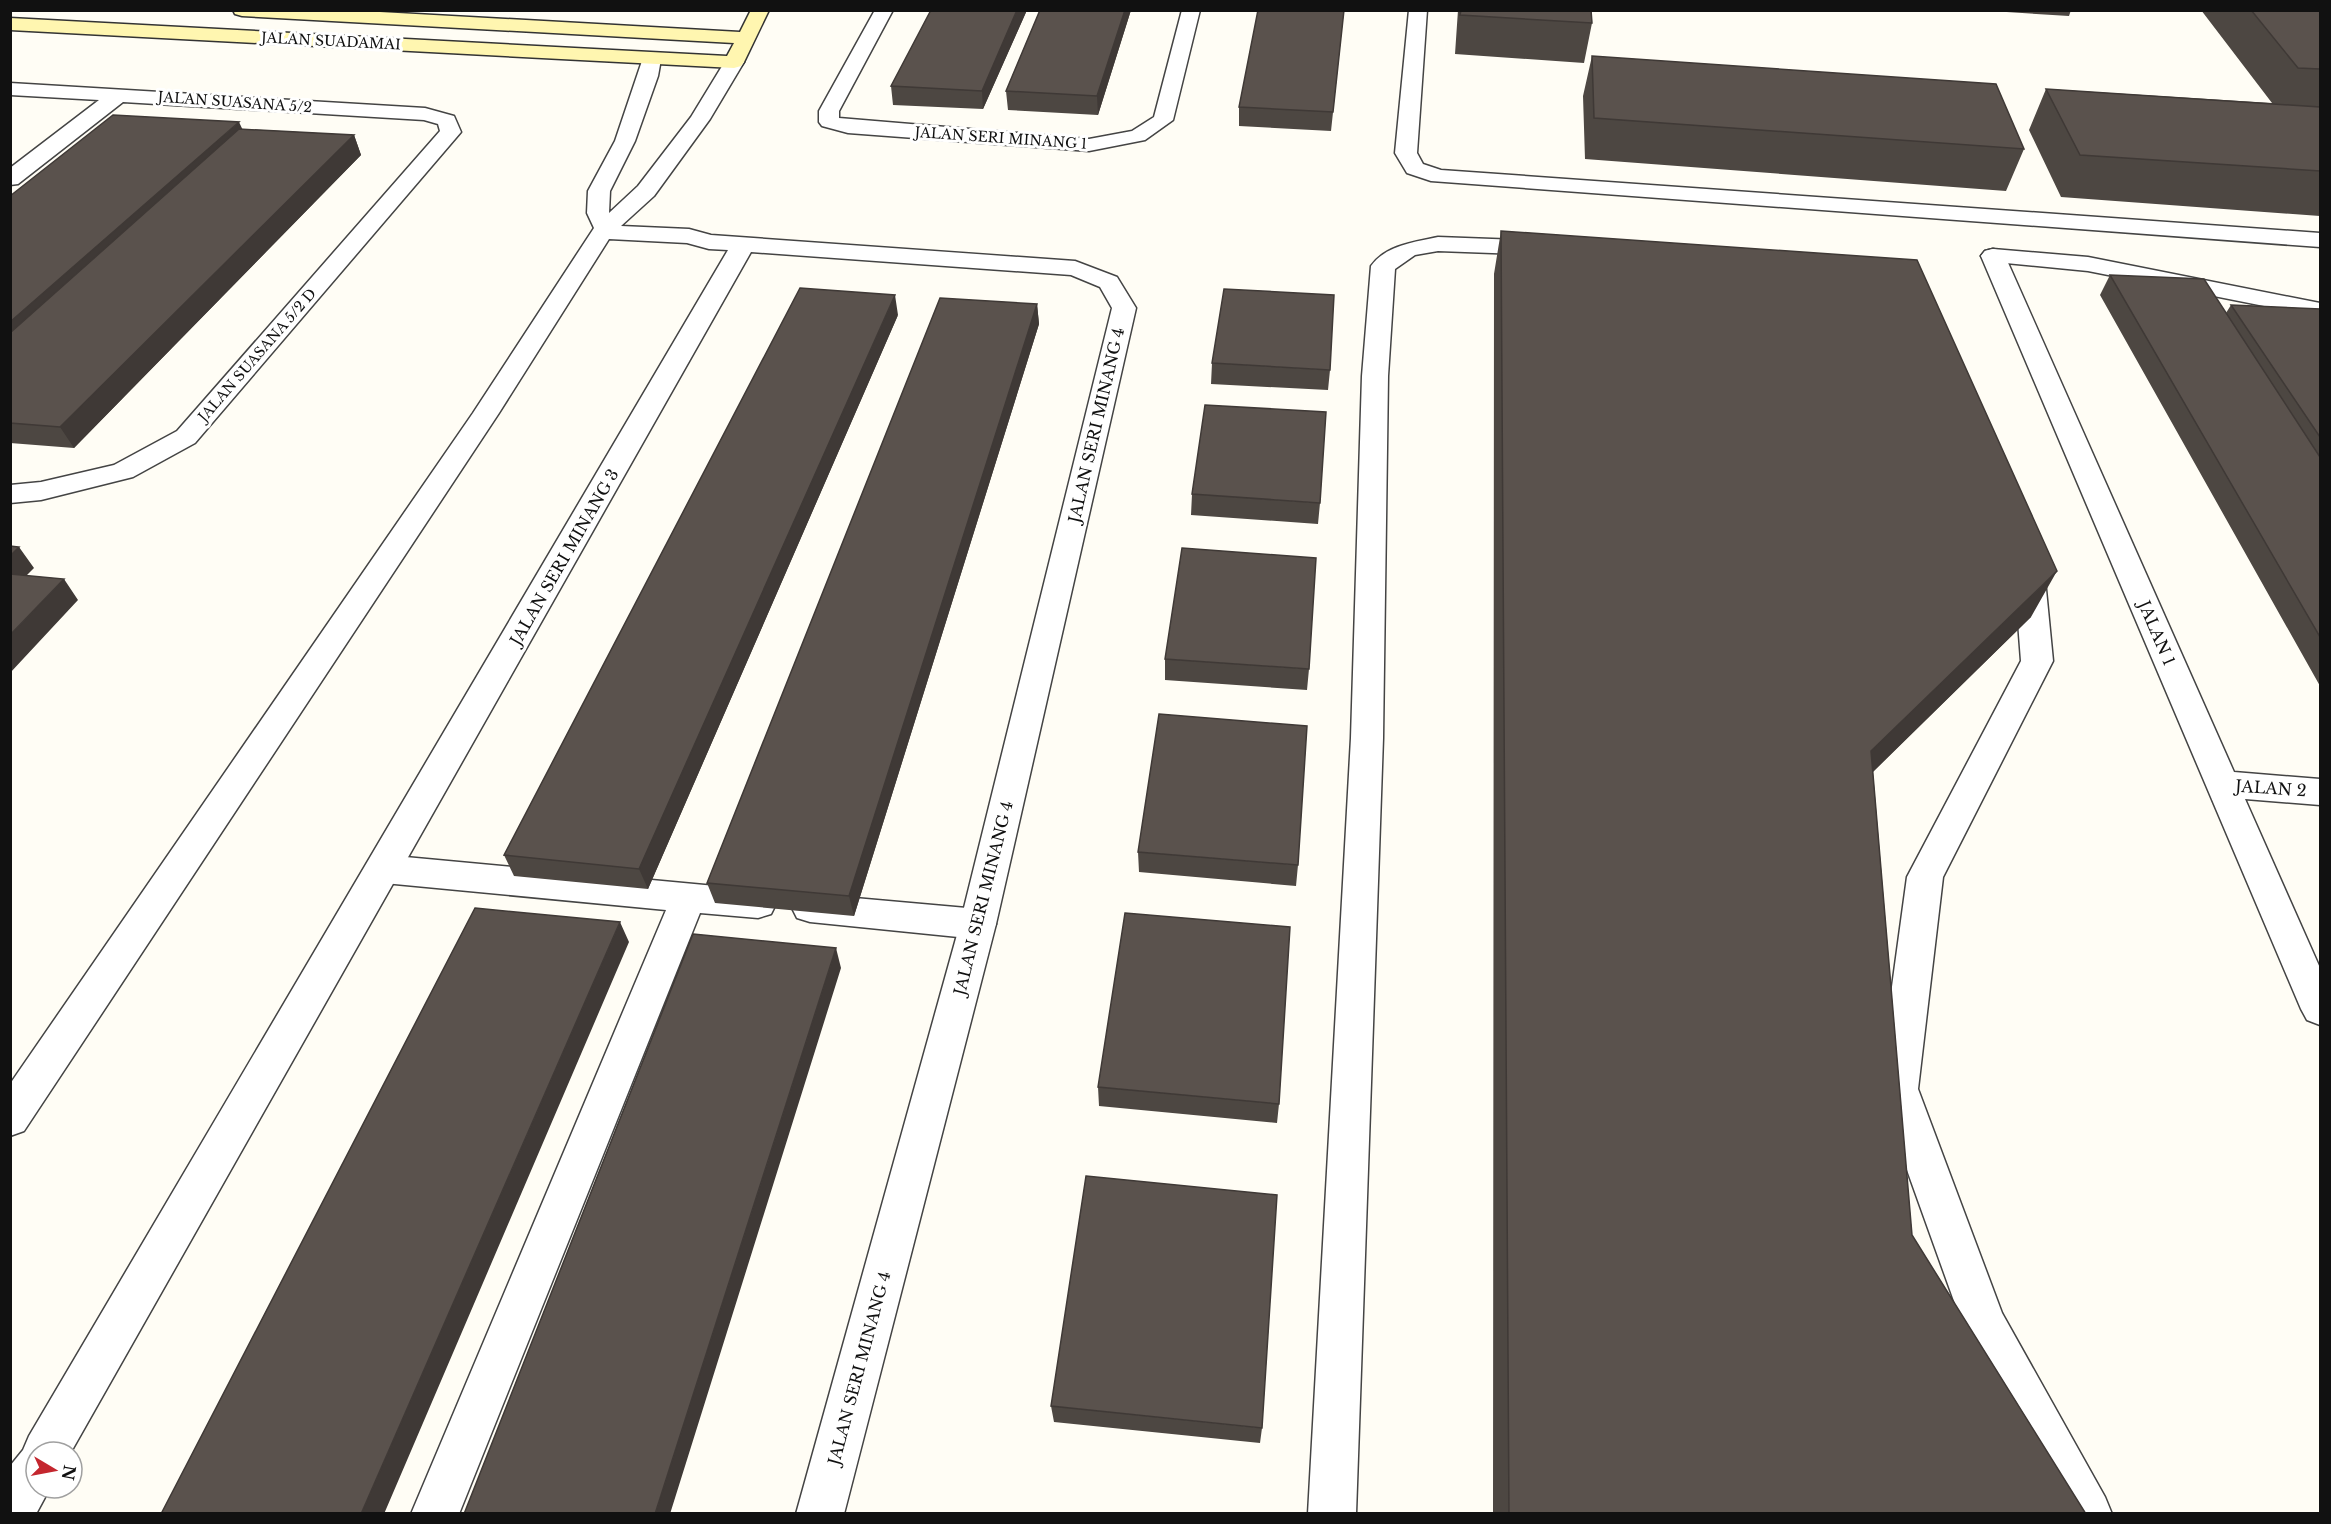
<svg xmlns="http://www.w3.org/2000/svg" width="2331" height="1524" font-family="'Libre Baskerville',serif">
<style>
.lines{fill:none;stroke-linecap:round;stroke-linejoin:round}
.lane-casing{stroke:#444;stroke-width:3}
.street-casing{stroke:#444;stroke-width:3}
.secondary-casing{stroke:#333;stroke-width:3}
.lane{fill:#fff;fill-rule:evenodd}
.street{fill:#fff;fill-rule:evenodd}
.secondary{fill:#fff6b0;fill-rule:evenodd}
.wall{fill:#4d4742}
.shaded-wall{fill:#3f3936}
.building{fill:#5a524d;stroke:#3f3936;stroke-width:1.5}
.labels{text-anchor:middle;stroke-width:6;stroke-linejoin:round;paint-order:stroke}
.far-street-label{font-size:14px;fill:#111;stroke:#fff}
.street-label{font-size:16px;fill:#111;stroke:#fff}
</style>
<rect width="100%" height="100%" fill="#fffdf5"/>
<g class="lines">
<g class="lane-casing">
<path id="lane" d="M 1409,10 L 1427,10 L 1417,153 L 1423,164 L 1441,170 L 2320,233 L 2320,247 L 1431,181 L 1407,173 L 1395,153 Z
M 1438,237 L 1543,241 L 1551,243 L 1555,248 L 1551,253 L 1543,255 L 1438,251 L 1415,255 L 1395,269 L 1388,376 L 1383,738 L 1356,1514 L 1308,1514 L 1351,738 L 1362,376 L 1371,266 C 1386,245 1415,242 1438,237 Z
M 1993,249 L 2088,257 L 2320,303 L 2320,317 L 2088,271 L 1985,261 L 1981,256 L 1985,251 Z
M 2029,559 L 2039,562 L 2044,569 L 2053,661 L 1943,877 L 1918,1089 L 2002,1313 L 2105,1497 L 2112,1514 L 2062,1514 L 1968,1340 L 1878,1089 L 1907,877 L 2021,661 L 2014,569 L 2019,562 Z
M 384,855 L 758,890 L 771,894 L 776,904 L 771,914 L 758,918 L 700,913 L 459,1514 L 411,1514 L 666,910 L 384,883 L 372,879 L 366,869 L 372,859 Z
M 810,894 L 978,909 L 991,914 L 996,924 L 991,934 L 978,939 L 810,922 L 797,918 L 792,908 L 797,898 Z"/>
</g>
<g class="street-casing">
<path id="street" d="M 875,10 L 893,10 L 839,111 L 839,118 L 1089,139 L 1132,131 L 1154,117 L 1182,10 L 1200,10 L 1173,120 L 1145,140 L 1089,151 L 848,133 L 822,126 L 819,122 L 819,111 Z
M 651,53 L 658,55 L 661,59 L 658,76 L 635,141 L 610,191 L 609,213 L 638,186 L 691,117 L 727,58 L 741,58 L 744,62 L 710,119 L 654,196 L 621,226 L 689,229 L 711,235 L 1075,261 L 1117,277 L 1136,308 L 996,924 L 844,1514 L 796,1514 L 960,924 L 1112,308 L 1100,287 L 1071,275 L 751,252 L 71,1452 L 36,1452 L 36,1488 L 50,1488 L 36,1514 L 10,1514 L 10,1466 L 23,1450 L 29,1436 L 728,250 L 709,249 L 687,243 L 609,239 L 499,413 L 24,1131 L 10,1136 L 10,1084 L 473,413 L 594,228 L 587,213 L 588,191 L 615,141 L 644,55 Z
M 10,83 L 425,108 L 454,116 L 461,132 L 195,443 L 133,477 L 41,500 L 10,503 L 10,485 L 41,482 L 114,465 L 177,431 L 440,131 L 438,124 L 424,120 L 123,102 L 18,184 L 10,185 L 10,168 L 99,100 L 10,95 Z
M 1993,249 L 2001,251 L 2005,256 L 2234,772 L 2320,779 L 2320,805 L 2245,799 L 2320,968 L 2320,1025 L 2307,1020 L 2301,1009 L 1981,256 L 1985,251 Z"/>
</g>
<g class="secondary-casing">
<path id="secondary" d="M 233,10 L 344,10 L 740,32 L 751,10 L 769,10 L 744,62 L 741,66 L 734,68 L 10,30 L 10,18 L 727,56 L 734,43 L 242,16 L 235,14 Z"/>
</g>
<use href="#lane" class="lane"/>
<use href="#street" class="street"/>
<use href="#secondary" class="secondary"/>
</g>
<path class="wall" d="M 1027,10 L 983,109 L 893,105 L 891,86 Z
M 1040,10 L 1131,10 L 1098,115 L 1008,110 L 1006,91 Z
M 1344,10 L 1331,131 L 1239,126 L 1239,107 Z
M 1458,10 L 1591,10 L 1592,23 L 1584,63 L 1455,54 Z
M 1975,10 L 2071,10 L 2069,16 Z
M 2201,10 L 2320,10 L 2320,216 L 2061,197 L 2029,130 L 2046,89 L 2272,103 Z
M 1592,56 L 2024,149 L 2006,191 L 1585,159 L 1583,96 Z
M 243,129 L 354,135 L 361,155 L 74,448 L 10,443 L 10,196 Z
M 1501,231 L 2031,617 L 1873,772 L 1912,1235 L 2086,1514 L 1493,1514 L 1494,274 Z
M 2110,275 L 2226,313 L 2231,305 L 2320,309 L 2320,686 L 2100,295 Z
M 1037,304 L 1039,324 L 854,916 L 715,903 L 707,883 Z
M 898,315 L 648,889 L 514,876 L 504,855 Z
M 1212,363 L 1330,370 L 1328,390 L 1211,384 Z
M 1192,494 L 1320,503 L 1318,524 L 1191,515 Z
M 1165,659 L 1309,669 L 1307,690 L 1165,680 Z
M 1138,852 L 1298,865 L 1296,886 L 1139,872 Z
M 1098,1087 L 1279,1104 L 1277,1123 L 1099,1106 Z
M 1051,1406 L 1262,1428 L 1260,1443 L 1054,1422 Z"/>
<path class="shaded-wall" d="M 1017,10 L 1027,10 L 983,109 L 982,91 Z
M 1125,10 L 1131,10 L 1098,115 L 1097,96 Z
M 239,122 L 248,141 L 10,354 L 10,322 Z
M 354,135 L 361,155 L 74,448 L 60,427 Z
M 895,295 L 898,315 L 648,889 L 639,869 Z
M 1037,304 L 1039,324 L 854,916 L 849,896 Z
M 19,547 L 34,568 L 10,592 L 10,556 Z
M 2057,571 L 2031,617 L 1848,796 L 1871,751 Z
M 64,579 L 78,600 L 10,673 L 10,635 Z
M 620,922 L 629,942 L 384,1514 L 361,1514 Z
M 836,948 L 841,968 L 670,1514 L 655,1514 Z"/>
<path class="building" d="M 931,10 L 1017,10 L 982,91 L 891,86 Z
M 1040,10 L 1125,10 L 1097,96 L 1006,91 Z
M 1258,10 L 1344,10 L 1333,112 L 1239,107 Z
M 1461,10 L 1591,10 L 1592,23 L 1460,15 Z
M 2251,10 L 2320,10 L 2320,69 L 2298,68 Z
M 1592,56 L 1996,84 L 2024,149 L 1594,118 Z
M 2046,89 L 2320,107 L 2320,171 L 2080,155 Z
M 113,115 L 239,122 L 10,322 L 10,196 Z
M 239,129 L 354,135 L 60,427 L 10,423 L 10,333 Z
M 1501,231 L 1917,260 L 2057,571 L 1871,751 L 1912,1235 L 2086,1514 L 1509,1514 Z
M 2110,275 L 2204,279 L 2320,457 L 2320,637 Z
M 800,288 L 895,295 L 639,869 L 504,855 Z
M 1224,289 L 1334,295 L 1330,370 L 1212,363 Z
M 940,298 L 1037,304 L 849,896 L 707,883 Z
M 2231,305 L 2320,309 L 2320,437 Z
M 1205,405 L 1326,412 L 1320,503 L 1192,494 Z
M 10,546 L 19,547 L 10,556 Z
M 1182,548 L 1316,558 L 1309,669 L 1165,659 Z
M 10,574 L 64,579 L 10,635 Z
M 1159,714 L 1307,726 L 1298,865 L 1138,852 Z
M 475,908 L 620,922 L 361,1514 L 161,1514 Z
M 1125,913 L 1290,927 L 1279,1104 L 1098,1087 Z
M 693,934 L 836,948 L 655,1514 L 464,1514 Z
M 1086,1176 L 1277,1195 L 1262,1428 L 1051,1406 Z"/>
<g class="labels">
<g class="far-street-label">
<text transform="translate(331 41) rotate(3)" y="5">JALAN SUADAMAI</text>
<text transform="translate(235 102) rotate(4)" y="5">JALAN SUASANA 5/2</text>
<text transform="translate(1001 138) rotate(4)" y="5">JALAN SERI MINANG 1</text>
<text transform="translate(257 355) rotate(-49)" y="5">JALAN SUASANA 5/2 D</text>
</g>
<g class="street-label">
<text transform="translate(1096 425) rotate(-77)" y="6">JALAN SERI MINANG 4</text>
<text transform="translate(564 557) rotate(-60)" y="6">JALAN SERI MINANG 3</text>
<text transform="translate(2157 633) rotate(67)" y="6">JALAN 1</text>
<text transform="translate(2271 788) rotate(4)" y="6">JALAN 2</text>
<text transform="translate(983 898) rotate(-76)" y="6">JALAN SERI MINANG 4</text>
<text transform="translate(859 1368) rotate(-75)" y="6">JALAN SERI MINANG 4</text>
</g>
</g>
<rect width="2331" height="1524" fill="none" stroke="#111111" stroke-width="24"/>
<g transform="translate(54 1470) rotate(100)"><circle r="28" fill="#ffffff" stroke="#a0a0a0" stroke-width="1.5"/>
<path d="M0-4.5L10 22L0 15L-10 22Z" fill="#c4262e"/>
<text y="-9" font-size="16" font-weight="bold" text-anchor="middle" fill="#111111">N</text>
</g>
</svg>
